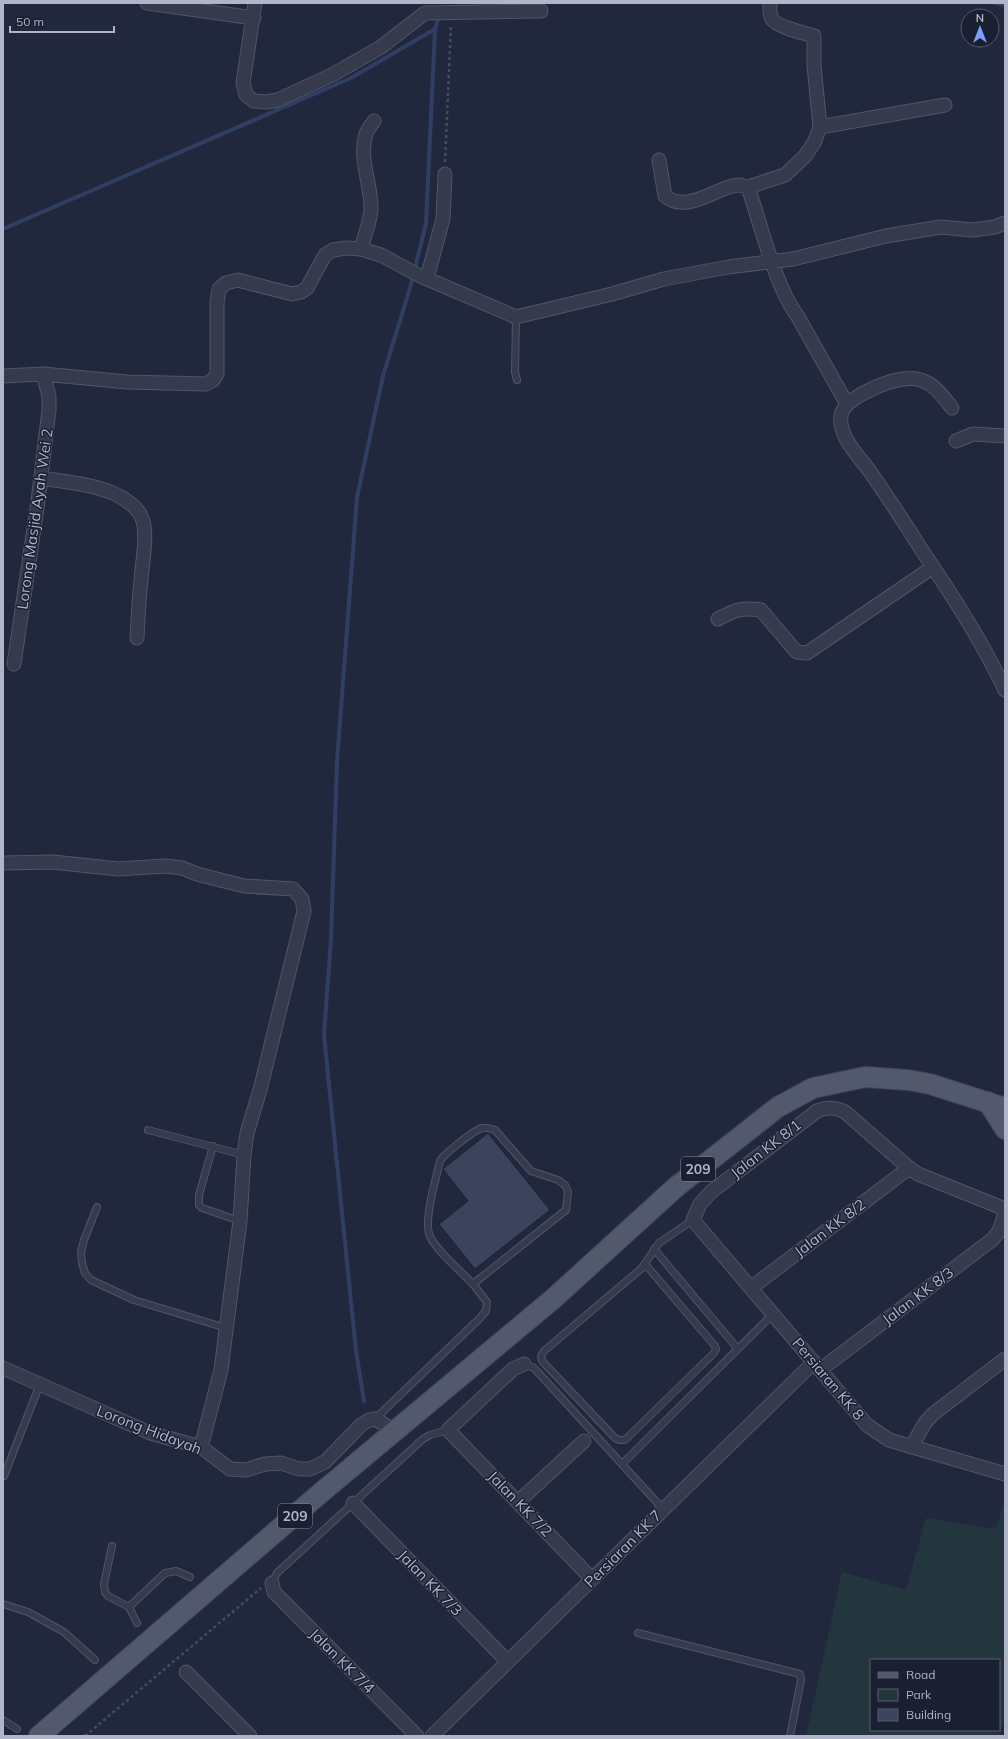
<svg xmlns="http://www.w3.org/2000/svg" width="1008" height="1739" font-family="Mulish,sans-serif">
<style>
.green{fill:#23363e;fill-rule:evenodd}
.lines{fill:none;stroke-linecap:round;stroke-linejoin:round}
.stream{stroke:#313e63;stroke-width:4}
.building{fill:#3c445d;stroke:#1c2234}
.lane-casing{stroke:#505568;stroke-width:8}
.street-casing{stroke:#505568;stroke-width:15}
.primary-casing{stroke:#3e4456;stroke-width:22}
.path{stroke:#3d5258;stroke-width:2.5;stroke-dasharray:3 3;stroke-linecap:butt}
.lane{stroke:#353b4d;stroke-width:6}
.street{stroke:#353b4d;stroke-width:13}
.primary{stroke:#52596d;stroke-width:20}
.labels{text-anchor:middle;stroke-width:3;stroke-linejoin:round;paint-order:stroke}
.shield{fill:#1a2032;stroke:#83889c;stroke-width:1}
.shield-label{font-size:14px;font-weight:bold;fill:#b0b5c9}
.street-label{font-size:15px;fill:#b0b5c9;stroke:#1a2032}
</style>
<rect width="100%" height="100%" fill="#21283d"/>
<path class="green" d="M 1004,1502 L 1005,1718 L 999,1736 L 806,1736 L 842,1572 L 906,1590 L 926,1518 L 996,1529 ZM 871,1660 L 999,1660 L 999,1730 L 871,1730 Z"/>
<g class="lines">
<path class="stream" d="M 995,3 L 1005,5
M 3,229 L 351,78 L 435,29
M 364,1401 L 356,1351 L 324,1035 L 331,939 L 337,762 L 357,497 L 383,376 L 410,288 L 426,224 L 435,29 L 439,16"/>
</g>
<path class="building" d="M 488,1133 L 550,1210 L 475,1269 L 439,1224 L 468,1201 L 443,1169 Z"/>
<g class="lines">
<g class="lane-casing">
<path id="lane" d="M 516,317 L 515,372 L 517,380
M 148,1130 L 244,1155
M 213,1146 L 199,1195 L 199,1205 L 202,1208 L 240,1221
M 97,1207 L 84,1240 L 81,1252 L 82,1263 L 85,1273 L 91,1280 L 134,1300 L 226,1328
M 654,1249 L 738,1349
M 645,1264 L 715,1346 L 716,1349 L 714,1353 L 625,1440 L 620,1440 L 615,1438 L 542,1361 L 541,1356 L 544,1351 L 642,1268 L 659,1243 L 693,1220
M 524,1364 L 534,1368 L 663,1509
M 375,1419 L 479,1319 L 486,1311 L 487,1302 L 473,1284 L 566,1210 L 568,1192 L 565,1185 L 558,1180 L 531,1171 L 495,1130 C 491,1129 487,1127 482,1128 C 474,1130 444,1154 440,1161 C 436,1179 423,1221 430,1236 C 436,1251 462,1272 473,1284
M 622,1464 L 773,1314
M 4,1476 L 40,1384
M 112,1546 L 104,1584 L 105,1592 L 108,1596 L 129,1607 L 137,1623
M 272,1583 L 277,1573 L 423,1439 L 430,1435 L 448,1430
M 3,1604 L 28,1612 L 64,1632 L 95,1660
M 129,1607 L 165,1573 L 176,1571 L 190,1577
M 638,1633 L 800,1674 L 801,1680 L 790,1736
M 3,1720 L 17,1729"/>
</g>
<g class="street-casing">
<path id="street" d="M 147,3 L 254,18
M 255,3 L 243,83 L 246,95 L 254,101 L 266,102 L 278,100 L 334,74 L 381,47 L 425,13 L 541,11
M 820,127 L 945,105
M 659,160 L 665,196 C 688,215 719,185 739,185 C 742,185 745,187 748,187 C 761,225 775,286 798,317 L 847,404
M 748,187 L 785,175 L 805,156 L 814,143 L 820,127 L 814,65 L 814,36 C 804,33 777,27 772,19 C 769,14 770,8 770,3
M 361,249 C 364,237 370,223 371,210 C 372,185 358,159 366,134 C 367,130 371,125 374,121
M 427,278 L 443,219 L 445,174
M 3,376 L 43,374 L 127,382 L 206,384 L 213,380 L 217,374 L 217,303 L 219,289 L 226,283 L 238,280 L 292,294 L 301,292 L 307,288 L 325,255 L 333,250 L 346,248 L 361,249 L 381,255 L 418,275 L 516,317 L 612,294 L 664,279 L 728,267 L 793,259 L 886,236 L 941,227 L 972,230 L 995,227 L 1005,223
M 952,408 C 939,391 928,375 903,379 C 887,381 843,398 841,416 C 838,437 860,457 871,473 C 889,499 906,525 923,552 C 953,596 982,641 1005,690
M 956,441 L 973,434 L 1005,436
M 41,478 C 65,482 93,484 115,494 C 124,498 137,507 141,516 C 149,531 142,563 141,580 C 139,599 138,618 137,638
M 718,619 C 735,610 741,607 761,610 L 793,648 L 797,652 L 807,653 L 933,567
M 14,664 L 38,501 L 49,410 L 49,396 L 43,374
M 3,863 L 53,862 L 118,869 L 165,866 L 182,868 L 197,874 L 244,886 L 293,889 L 302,899 L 304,911 L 260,1090 L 247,1133 L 244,1155 L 240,1221 L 221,1370 L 201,1447
M 1005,1209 L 918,1174 L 909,1168 L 845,1112 C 835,1107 827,1107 817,1111 L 711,1192 L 700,1204 L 693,1220 L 867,1425 L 889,1440 L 1005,1474
M 751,1288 L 909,1168
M 524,1364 L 513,1369 L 448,1430 L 592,1579
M 3,1368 L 150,1433 L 201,1447 L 230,1469 L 246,1470 L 265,1464 L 281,1463 L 299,1469 L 310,1469 L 325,1462 L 361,1425 L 369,1420 L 375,1419 L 395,1431
M 820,1370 L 993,1239 L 999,1231 L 1005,1214
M 911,1447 L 925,1423 L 933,1414 L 1005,1359
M 518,1502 L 584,1441
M 353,1503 L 508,1662
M 272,1583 L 274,1592 L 417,1736
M 186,1672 L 250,1736
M 432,1736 L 814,1362"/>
</g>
<g class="primary-casing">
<path id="primary" d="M 988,1102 L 1005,1129
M 39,1736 L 323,1491 L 553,1299 L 676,1187 L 778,1107 L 813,1088 L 865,1077 L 908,1080 L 930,1084 L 1005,1108"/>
</g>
<path class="path" d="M 445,162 L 451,25
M 85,1736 L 261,1588"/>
<use href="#lane" class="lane"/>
<use href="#street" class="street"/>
<use href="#primary" class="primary"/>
</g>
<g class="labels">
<g class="shield">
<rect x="681" y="1157" width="34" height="24" rx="3"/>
<rect x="278" y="1504" width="34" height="24" rx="3"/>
</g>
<g class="shield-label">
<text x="698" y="1174">209</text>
<text x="295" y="1521">209</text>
</g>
<g class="street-label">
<text transform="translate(35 519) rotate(-82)" y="5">Lorong Masjid Ayah Wei 2</text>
<text transform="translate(766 1149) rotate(-38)" y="5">Jalan KK 8/1</text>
<text transform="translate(830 1228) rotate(-37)" y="5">Jalan KK 8/2</text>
<text transform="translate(918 1296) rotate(-37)" y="5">Jalan KK 8/3</text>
<text transform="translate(828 1379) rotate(50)" y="5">Persiaran KK 8</text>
<text transform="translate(149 1430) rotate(21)" y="5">Lorong Hidayah</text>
<text transform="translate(520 1504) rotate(46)" y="5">Jalan KK 7/2</text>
<text transform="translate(623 1549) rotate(-45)" y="5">Persiaran KK 7</text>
<text transform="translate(430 1583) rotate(46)" y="5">Jalan KK 7/3</text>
<text transform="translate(342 1661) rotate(45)" y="5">Jalan KK 7/4</text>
</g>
</g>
<rect width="1008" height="1739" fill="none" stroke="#b0b5c9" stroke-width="8"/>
<rect x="870" y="1659" width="130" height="72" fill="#1a2032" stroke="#565c6e"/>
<rect x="878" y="1672" width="20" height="6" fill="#52596d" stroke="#565c6e"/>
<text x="906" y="1679" font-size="12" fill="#b0b5c9">Road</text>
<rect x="878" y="1689" width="20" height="12" fill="#23363e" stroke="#565c6e"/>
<text x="906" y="1699" font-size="12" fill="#b0b5c9">Park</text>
<rect x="878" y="1709" width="20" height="12" fill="#3c445d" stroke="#565c6e"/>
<text x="906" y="1719" font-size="12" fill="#b0b5c9">Building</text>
<g transform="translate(980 28)"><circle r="19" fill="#1a2032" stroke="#565c6e"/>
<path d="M0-3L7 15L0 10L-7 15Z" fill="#7e9bff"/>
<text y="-6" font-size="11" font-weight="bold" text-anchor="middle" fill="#b0b5c9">N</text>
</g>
<path d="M10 26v6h104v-6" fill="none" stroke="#b0b5c9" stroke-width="2"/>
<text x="16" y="26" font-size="12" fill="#b0b5c9" stroke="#1a2032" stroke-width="3" paint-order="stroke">50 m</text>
</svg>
